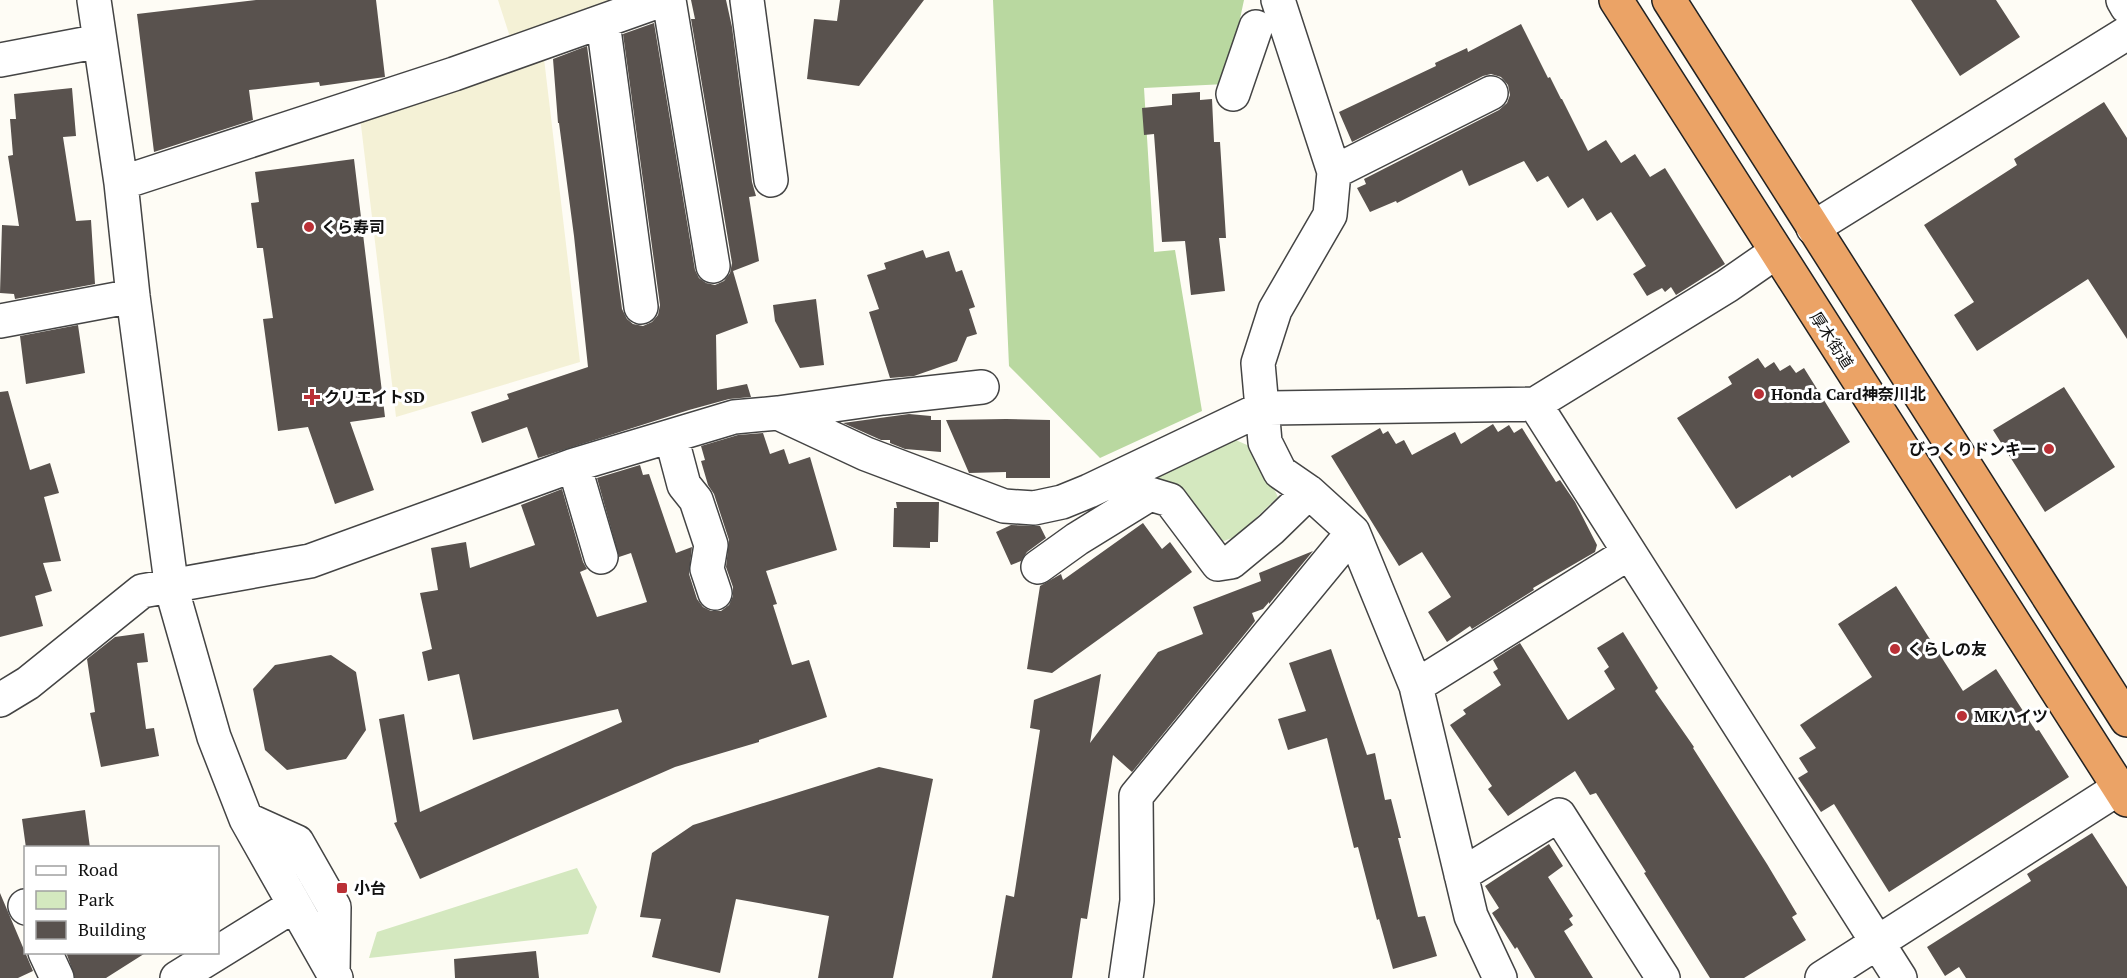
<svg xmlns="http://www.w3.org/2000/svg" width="2127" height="978" font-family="'PT Serif','Noto Sans JP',serif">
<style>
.farmland{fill:#f4f1d6}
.green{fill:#d4e8bf}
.forest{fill:#b9d8a0}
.building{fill:#59524e}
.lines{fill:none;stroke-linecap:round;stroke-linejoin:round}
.minor-casing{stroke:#444;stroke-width:36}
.highway-casing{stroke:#222;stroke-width:36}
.minor{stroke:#fff;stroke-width:33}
.highway{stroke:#eba366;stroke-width:33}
.poi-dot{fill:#ba3036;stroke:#fff;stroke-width:2}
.labels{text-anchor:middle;stroke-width:6;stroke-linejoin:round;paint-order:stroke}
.poi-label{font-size:16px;font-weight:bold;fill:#111;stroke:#fff;text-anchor:start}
.street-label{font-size:16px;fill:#111;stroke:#fff}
</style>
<rect width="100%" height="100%" fill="#fefcf5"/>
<path class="farmland" d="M 498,0 L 613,0 L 510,37 Z
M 543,50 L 580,362 L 396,417 L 360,117 Z"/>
<path class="green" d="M 1231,438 L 1254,448 L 1278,497 L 1237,536 L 1224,541 L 1211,538 L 1181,487 L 1161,482 L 1155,472 Z
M 577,868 L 597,907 L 588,934 L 369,958 L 377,932 Z"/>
<path class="forest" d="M 993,0 L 1244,0 L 1226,84 L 1144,88 L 1154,252 L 1175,250 L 1202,411 L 1100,458 L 1009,366 Z"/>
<path class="building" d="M 256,0 L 376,0 L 385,77 L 320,86 L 319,82 L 249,90 L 253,120 L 154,152 L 137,14 Z
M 691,0 L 726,0 L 732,27 L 752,182 L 756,196 L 749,197 L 759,261 L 733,271 L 748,323 L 716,335 L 717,390 L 747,384 L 751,397 L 729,399 L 689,410 L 538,458 L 527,427 L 482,443 L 471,412 L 509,399 L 507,394 L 588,367 L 574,236 L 559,123 L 558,123 L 553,59 L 587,46 L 622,309 L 627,319 L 633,324 L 643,326 L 652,322 L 658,315 L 660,305 L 623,34 L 654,23 L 695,270 L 699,278 L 706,283 L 715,285 L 724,281 L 730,273 L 732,263 L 691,19 L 695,19 Z
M 840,0 L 924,0 L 859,86 L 807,79 L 814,19 L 837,21 Z
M 1911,0 L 1996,0 L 2020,37 L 1960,76 Z
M 1521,24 L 1548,78 L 1550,77 L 1561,99 L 1562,99 L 1588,151 L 1606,140 L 1621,163 L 1635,154 L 1650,177 L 1665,168 L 1725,264 L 1676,295 L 1671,287 L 1665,292 L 1662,288 L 1647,296 L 1633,274 L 1646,266 L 1611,212 L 1597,221 L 1583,198 L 1568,208 L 1548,176 L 1537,182 L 1524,161 L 1469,186 L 1462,170 L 1397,203 L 1396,201 L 1370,212 L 1357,188 L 1366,184 L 1364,179 L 1499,110 L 1507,103 L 1510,95 L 1508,85 L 1501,77 L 1491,74 L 1483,76 L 1352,142 L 1339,112 L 1436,66 L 1435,63 L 1467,48 L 1468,52 Z
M 72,88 L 76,136 L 63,137 L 76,221 L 91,220 L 95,284 L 15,299 L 14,294 L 0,293 L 2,225 L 19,226 L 8,156 L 13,155 L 10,119 L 16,119 L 14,94 Z
M 1200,92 L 1200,100 L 1212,99 L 1214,142 L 1220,142 L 1226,238 L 1219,238 L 1225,291 L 1191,295 L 1185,241 L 1162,242 L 1154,134 L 1144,135 L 1142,108 L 1172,105 L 1172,94 Z
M 2104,102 L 2127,138 L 2127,339 L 2088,279 L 1977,351 L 1954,315 L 1974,302 L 1924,225 L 2017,165 L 2014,159 Z
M 354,159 L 385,417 L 350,422 L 374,490 L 335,504 L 308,427 L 278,431 L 263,319 L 273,318 L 263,248 L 257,248 L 251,203 L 259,202 L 255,172 Z
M 923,250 L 926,258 L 949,251 L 956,272 L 962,270 L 975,307 L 969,309 L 977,334 L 967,337 L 957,361 L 914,376 L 890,378 L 869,312 L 879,309 L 867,275 L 886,269 L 884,263 Z
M 816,299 L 824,365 L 800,368 L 775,321 L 773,305 Z
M 78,325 L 85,373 L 26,384 L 20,336 Z
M 1758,358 L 1765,368 L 1774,362 L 1780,371 L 1790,365 L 1796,373 L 1804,368 L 1850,442 L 1792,478 L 1790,475 L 1736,509 L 1677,418 L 1732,384 L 1728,377 Z
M 2064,387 L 2115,467 L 2045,512 L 1993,430 Z
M 8,391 L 30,470 L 50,463 L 59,493 L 44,497 L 61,561 L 43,563 L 52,591 L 35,596 L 43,626 L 0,637 L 0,392 Z
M 909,414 L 931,416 L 931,420 L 941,420 L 941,452 L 905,449 L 890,443 L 890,440 L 881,440 L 843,423 Z
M 1006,419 L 1050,420 L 1050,478 L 1006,478 L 1006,472 L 969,473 L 946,420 Z
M 1493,424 L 1498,432 L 1509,425 L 1514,433 L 1522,428 L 1556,482 L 1560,480 L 1575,502 L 1597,545 L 1595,552 L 1533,588 L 1534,590 L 1472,629 L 1470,626 L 1447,642 L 1428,612 L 1451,597 L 1422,552 L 1399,566 L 1331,456 L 1380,428 L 1383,434 L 1388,431 L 1396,444 L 1404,440 L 1412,455 L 1455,432 L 1461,444 Z
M 763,433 L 770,454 L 784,449 L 789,464 L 810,457 L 837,550 L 766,571 L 777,604 L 773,605 L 792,665 L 809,660 L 827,717 L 759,740 L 759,742 L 675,767 L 420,879 L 394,823 L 397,822 L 379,719 L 404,714 L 420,812 L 622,722 L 618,709 L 473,740 L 459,674 L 428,681 L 422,652 L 432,649 L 420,593 L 438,590 L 431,548 L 466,542 L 470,568 L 535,545 L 521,505 L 562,489 L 583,562 L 587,569 L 580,572 L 597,617 L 647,602 L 631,553 L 619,557 L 597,478 L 640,465 L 643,475 L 649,474 L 676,553 L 692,547 L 689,574 L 697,599 L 703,607 L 711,611 L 721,611 L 729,605 L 733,596 L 733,587 L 726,567 L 729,540 L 714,494 L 708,485 L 701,461 L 705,460 L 701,446 L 738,435 Z
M 896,502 L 939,502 L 938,542 L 930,542 L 930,548 L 893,547 L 894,508 L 897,508 Z
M 1143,523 L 1162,549 L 1170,542 L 1192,572 L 1052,673 L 1027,669 L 1040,586 L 1061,574 L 1063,580 Z
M 1011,525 L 1040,526 L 1046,538 L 1027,552 L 1021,561 L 1011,565 L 996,532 Z
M 1313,551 L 1269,604 L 1269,602 L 1263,609 L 1252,613 L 1255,621 L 1248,630 L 1132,772 L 1113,755 L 1087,919 L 1081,918 L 1072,978 L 992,978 L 1006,895 L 1014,897 L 1040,730 L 1030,728 L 1034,700 L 1101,674 L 1090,743 L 1158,652 L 1203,634 L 1193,607 L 1261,581 L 1259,573 Z
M 1896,586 L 1963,691 L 1996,669 L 2036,731 L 2039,730 L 2069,777 L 1889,892 L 1834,804 L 1821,812 L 1798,778 L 1808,772 L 1799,758 L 1816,748 L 1800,725 L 1872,677 L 1838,624 Z
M 1623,632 L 1658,688 L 1655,691 L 1694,747 L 1693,748 L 1767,864 L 1797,914 L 1792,917 L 1806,940 L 1744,978 L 1710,978 L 1644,873 L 1646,872 L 1596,793 L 1590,795 L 1575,771 L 1508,816 L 1488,789 L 1492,786 L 1450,725 L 1466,714 L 1463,710 L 1501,685 L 1493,672 L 1498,669 L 1493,660 L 1520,643 L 1568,720 L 1615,689 L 1604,671 L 1609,667 L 1597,648 Z
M 144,633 L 148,662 L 137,663 L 146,729 L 154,728 L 159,756 L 101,767 L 90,713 L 95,712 L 87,659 L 115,637 Z
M 1331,649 L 1367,755 L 1375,753 L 1385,800 L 1391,799 L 1401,838 L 1398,838 L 1418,917 L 1425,916 L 1437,956 L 1393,969 L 1379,919 L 1377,920 L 1358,847 L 1354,848 L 1327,738 L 1288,750 L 1278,719 L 1306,711 L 1289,663 Z
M 331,655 L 356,672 L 366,730 L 346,759 L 287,770 L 265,750 L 253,689 L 275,665 Z
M 879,767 L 933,779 L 893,978 L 818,978 L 829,916 L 736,899 L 720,973 L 652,957 L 661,919 L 640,917 L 652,853 L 693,825 Z
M 85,810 L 90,848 L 26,848 L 22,819 Z
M 2092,833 L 2127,887 L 2127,978 L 1966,978 L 1959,967 L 1945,976 L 1927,947 L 2031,881 L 2027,874 Z
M 1549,844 L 1563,866 L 1548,877 L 1573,916 L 1569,919 L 1573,925 L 1564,931 L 1593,978 L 1535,978 L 1517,947 L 1515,949 L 1492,913 L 1499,908 L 1485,886 Z
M 0,893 L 33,971 L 18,978 L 0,978 Z
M 536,951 L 539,978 L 455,978 L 454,959 Z
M 66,952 L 147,952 L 106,978 L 75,978 Z"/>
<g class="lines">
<g class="minor-casing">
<path id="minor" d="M 94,0 L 121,183 L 133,296 L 172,590 L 214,737 L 246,819 L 336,978
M 669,0 L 713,266
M 747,0 L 771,180
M 1278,0 L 1334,172 L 1330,215 L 1275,310 L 1258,363 L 1265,442 L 1280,472 L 1309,492 L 1353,532 L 1416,686 L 1471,916 L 1500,978
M 2123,0 L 2127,7
M 603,22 L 641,307
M 0,60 L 100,41
M 1233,94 L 1256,27
M 1334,172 L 1491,93
M 121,183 L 454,74 L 662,0
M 1813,228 L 2127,33
M 0,321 L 133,296
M 1535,404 L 1900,978
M 778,413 L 883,398 L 982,387
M 671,436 L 684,485 L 696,500 L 711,545 L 707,569 L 715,593
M 574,465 L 601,557
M 1038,567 L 1077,539 L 1150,494 L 1170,500 L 1218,564 L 1231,562 L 1271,529 L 1309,492
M 1416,686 L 1629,553
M 0,700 L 28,683 L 142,591 L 310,561 L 574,465 L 734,417 L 778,413 L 866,454 L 1004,506 L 1034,508 L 1062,502 L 1089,491 L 1263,408 L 1535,404 L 1727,286 L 1776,252
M 246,819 L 297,842 L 334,907 L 333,974
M 1461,875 L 1559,815 L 1663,978
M 25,906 L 26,908
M 45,952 L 57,978
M 177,978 L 293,906
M 1126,978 L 1137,901 L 1136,796 L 1353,532
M 1822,978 L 2119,788"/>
</g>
<g class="highway-casing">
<path id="highway" d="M 1616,0 L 2127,800
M 1669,0 L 2127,720"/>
</g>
<use href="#minor" class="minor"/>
<use href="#highway" class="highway"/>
</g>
<g class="poi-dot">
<circle cx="309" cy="227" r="6"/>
<circle cx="1759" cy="394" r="6"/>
<path d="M309 388h6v6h6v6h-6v6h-6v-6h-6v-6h6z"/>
<circle cx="2049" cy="449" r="6"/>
<circle cx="1895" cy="649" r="6"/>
<circle cx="1962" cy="716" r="6"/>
<rect x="336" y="882" width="12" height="12" rx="3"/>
</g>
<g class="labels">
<g class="poi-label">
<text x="321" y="233">くら寿司</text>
<text x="1771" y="400">Honda Card神奈川北</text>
<text x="324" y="403">クリエイトSD</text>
<text x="2037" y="455" text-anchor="end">びっくりドンキー</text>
<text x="1907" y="655">くらしの友</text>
<text x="1974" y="722">MKハイツ</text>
<text x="354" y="894">小台</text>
</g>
<g class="street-label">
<text transform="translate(1832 340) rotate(57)" y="6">厚木街道</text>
</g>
</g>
<rect x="24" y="846" width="195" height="108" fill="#ffffff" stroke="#a0a0a0" stroke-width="1.5"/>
<rect x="36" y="866" width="30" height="9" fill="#ffffff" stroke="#a0a0a0" stroke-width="1.5"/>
<text x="78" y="876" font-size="18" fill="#111111">Road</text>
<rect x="36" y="891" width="30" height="18" fill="#d4e8bf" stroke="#a0a0a0" stroke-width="1.5"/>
<text x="78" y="906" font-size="18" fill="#111111">Park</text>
<rect x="36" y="921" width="30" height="18" fill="#59524e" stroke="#a0a0a0" stroke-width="1.5"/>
<text x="78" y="936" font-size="18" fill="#111111">Building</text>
</svg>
